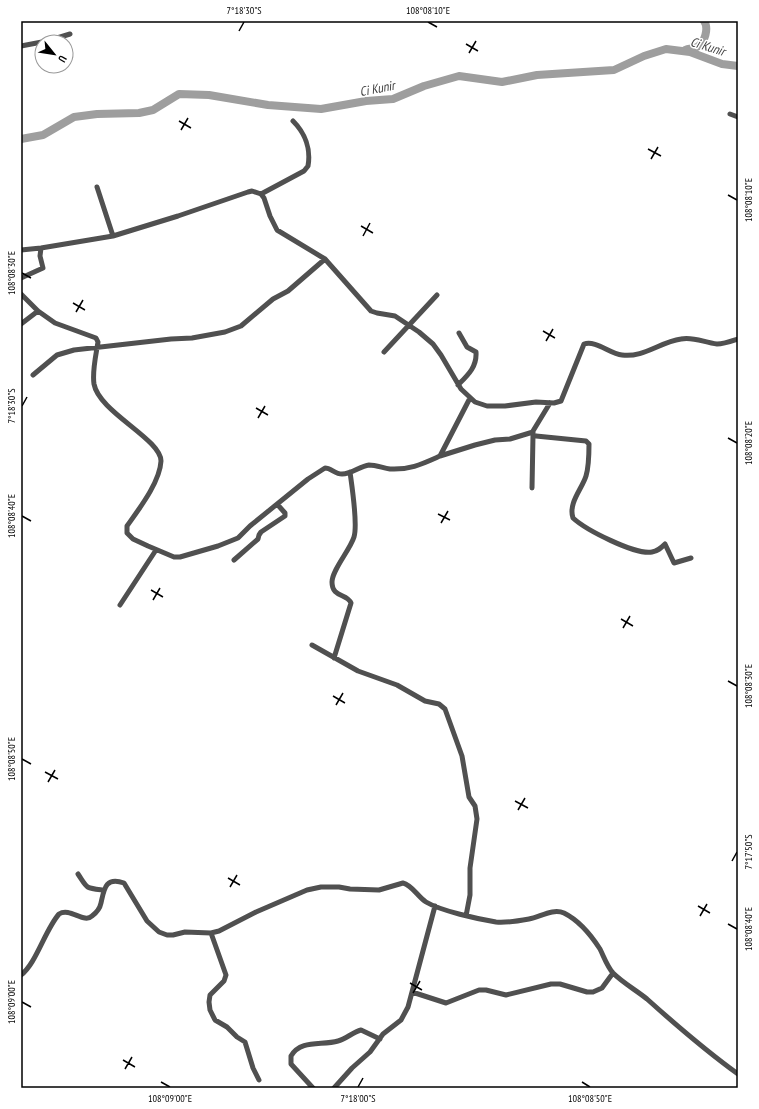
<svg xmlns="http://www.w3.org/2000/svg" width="759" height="1109" font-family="'PT Sans Narrow',sans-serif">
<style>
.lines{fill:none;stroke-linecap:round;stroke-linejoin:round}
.river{stroke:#9e9e9e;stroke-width:8}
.street{stroke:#505050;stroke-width:5}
.ticks{fill:none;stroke:#000;stroke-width:1.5}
.labels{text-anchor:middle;stroke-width:3;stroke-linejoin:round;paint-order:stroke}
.water-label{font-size:13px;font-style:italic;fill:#3f3f3f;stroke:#fff}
.neatline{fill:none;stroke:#000;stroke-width:1.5}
.ticks-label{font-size:10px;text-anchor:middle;fill:#000}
</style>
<rect width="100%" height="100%" fill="#fff"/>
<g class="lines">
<path class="river" d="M 685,50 C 689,48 693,49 697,47 C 705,43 709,28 704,21
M 21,139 L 43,135 L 74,117 L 97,114 L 139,113 L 153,110 L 179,94 L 209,95 L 268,105 L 321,109 L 366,101 L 393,99 L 424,86 L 459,76 L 502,82 L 537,75 L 614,70 L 644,56 L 666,49 L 690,52 L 722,64 L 738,66"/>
<path class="street" d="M 44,42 L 70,34
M 21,46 L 42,42
M 730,114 L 738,117
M 97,187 L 113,236
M 261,194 L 304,171 L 308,166 C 311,149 305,133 293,121
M 21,250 L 41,248 L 113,236 L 178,216 L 248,192 L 252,191 L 261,194 L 264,198 L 270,216 L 277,230 L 325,259 L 371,311 L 377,313 L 395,316 L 419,332 L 433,344 L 441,355 L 461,389 L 475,402 L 487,406 L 505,406 L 536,402 L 554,403 L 561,401 L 584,344 C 596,340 610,354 622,355 C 643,358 660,342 681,339 C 693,336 705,343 717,344 C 724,344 732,341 738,339
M 21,278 L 43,268 L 40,256 L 41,248
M 21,294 L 38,311 L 55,323 L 96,338 L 98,342 C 96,355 92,371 94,384 C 99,412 161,439 161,461 C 160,482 139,509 127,526 L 127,533 L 133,539 L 148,546 L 174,557 L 180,557 L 218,546 L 238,538 L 250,526 L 308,479 L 325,468 C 331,468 335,474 342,474 C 352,474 360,466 369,465 C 376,465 383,468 390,469 C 410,470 422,464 440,456 L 470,398
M 21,324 L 38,311
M 384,352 L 437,295
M 33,375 L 57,355 L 74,350 L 171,339 L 192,338 L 225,332 L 241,326 L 273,299 L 288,291 L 325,259
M 458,385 C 468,375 477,367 476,352 L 467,347 L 459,333
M 550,403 L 533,431 L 533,435 L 536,436 L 586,441 L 589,444 C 589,454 589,466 586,476 C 582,489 568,503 573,518 C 586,530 635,555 652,552 C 658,551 661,548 665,544 L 674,563 L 691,558
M 440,456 L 475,445 L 495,440 L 510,439 L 533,432
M 532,488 L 533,435
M 234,560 L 258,539 L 259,535 L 261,532 L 285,516 L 285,513 L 277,504
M 120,605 L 156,550
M 312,645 L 358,671 L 397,685 L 425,701 L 439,704 L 445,709 L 462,756 L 469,797 L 475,806 L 477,819 L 470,868 L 470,895 L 466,916
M 334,658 L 351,603 C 347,593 332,598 332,582 C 332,570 350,550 354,537 C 358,524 352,487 350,472
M 78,874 C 88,889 85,888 103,890
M 211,933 L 226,975 L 224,981 L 210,995 L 209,1002 L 210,1010 L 215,1020 L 227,1027 L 237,1037 L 245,1042 L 253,1068 L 259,1080
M 21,975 C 36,964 45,930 59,914 C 70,907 84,924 92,916 C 96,913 100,908 101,903 C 104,890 105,876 124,883 L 147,921 L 159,932 L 167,935 L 173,935 L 185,932 L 211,933 L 219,931 L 256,912 L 307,890 L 321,887 L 339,887 L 350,889 L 379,890 L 403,883 C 412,885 418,897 426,902 C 441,911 478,919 496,922 C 506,923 518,921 529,919 C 540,917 553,908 564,913 C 578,920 591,935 600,949 C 604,957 607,966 613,973 C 623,983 636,990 647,999 C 676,1025 706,1051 738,1074
M 412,992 L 446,1003 L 479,990 L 486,990 L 506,995 L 551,984 L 560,984 L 587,992 L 593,992 L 602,988 L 613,973
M 313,1088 L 291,1064 L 291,1056 C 301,1039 322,1046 338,1041 C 346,1039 353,1032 361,1030 L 380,1039
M 334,1088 L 352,1068 L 370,1052 L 383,1034 L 401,1020 L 408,1007 L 435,906"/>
</g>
<path class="ticks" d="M 428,22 L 437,27M 239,31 L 244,22M 466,44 L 478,51M 469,53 L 476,41M 179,121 L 191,128M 181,130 L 188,118M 648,149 L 661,156M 651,159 L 658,147M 728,195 L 737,200M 361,226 L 373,233M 363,236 L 370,223M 22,273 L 31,278M 73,303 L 85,310M 76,312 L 83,300M 543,331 L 555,338M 546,341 L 553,329M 22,406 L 27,397M 256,408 L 268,415M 258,418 L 265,406M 728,438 L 737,443M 438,514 L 450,520M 22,516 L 31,521M 441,523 L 448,511M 151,590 L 163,597M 153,600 L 160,588M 621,619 L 633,626M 623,628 L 630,616M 728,681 L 737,686M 333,696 L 345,703M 336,705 L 343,693M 22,759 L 31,764M 45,772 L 58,779M 48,782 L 55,770M 515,801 L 528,808M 518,810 L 525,798M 732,861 L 737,852M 228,878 L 240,885M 230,887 L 237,875M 698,906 L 710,913M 700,916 L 707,904M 728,924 L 737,929M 410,983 L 422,990M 413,993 L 420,981M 22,1002 L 31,1007M 123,1060 L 135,1067M 125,1069 L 132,1057M 161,1082 L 170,1087M 582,1082 L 590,1087M 358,1087 L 363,1078"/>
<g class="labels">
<g class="water-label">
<text transform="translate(708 46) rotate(17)" y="5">Ci Kunir</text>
<text transform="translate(377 88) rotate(-11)" y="5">Ci Kunir</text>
</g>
</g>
<rect width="759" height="1109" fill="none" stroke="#ffffff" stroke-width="44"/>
<g transform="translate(54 54) rotate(120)"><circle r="19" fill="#ffffff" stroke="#999999"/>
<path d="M0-3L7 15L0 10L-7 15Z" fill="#000000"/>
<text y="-6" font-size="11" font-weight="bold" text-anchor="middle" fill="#000000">U</text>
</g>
<rect x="22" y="22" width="715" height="1065" class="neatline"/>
<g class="ticks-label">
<text x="244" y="14">7°18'30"S</text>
<text x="428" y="14">108°08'10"E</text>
<text transform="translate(748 200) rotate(-90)" y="4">108°08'10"E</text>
<text transform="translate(11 273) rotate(-90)" y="4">108°08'30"E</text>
<text transform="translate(11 406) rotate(-90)" y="4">7°18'30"S</text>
<text transform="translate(748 443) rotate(-90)" y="4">108°08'20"E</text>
<text transform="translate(11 516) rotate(-90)" y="4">108°08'40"E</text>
<text transform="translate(748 686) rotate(-90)" y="4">108°08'30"E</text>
<text transform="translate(11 759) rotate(-90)" y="4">108°08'50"E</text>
<text transform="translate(748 852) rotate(-90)" y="4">7°17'50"S</text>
<text transform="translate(748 929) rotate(-90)" y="4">108°08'40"E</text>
<text transform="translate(11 1002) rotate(-90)" y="4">108°09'00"E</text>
<text x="170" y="1102">108°09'00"E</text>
<text x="358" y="1102">7°18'00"S</text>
<text x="590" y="1102">108°08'50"E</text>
</g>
</svg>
